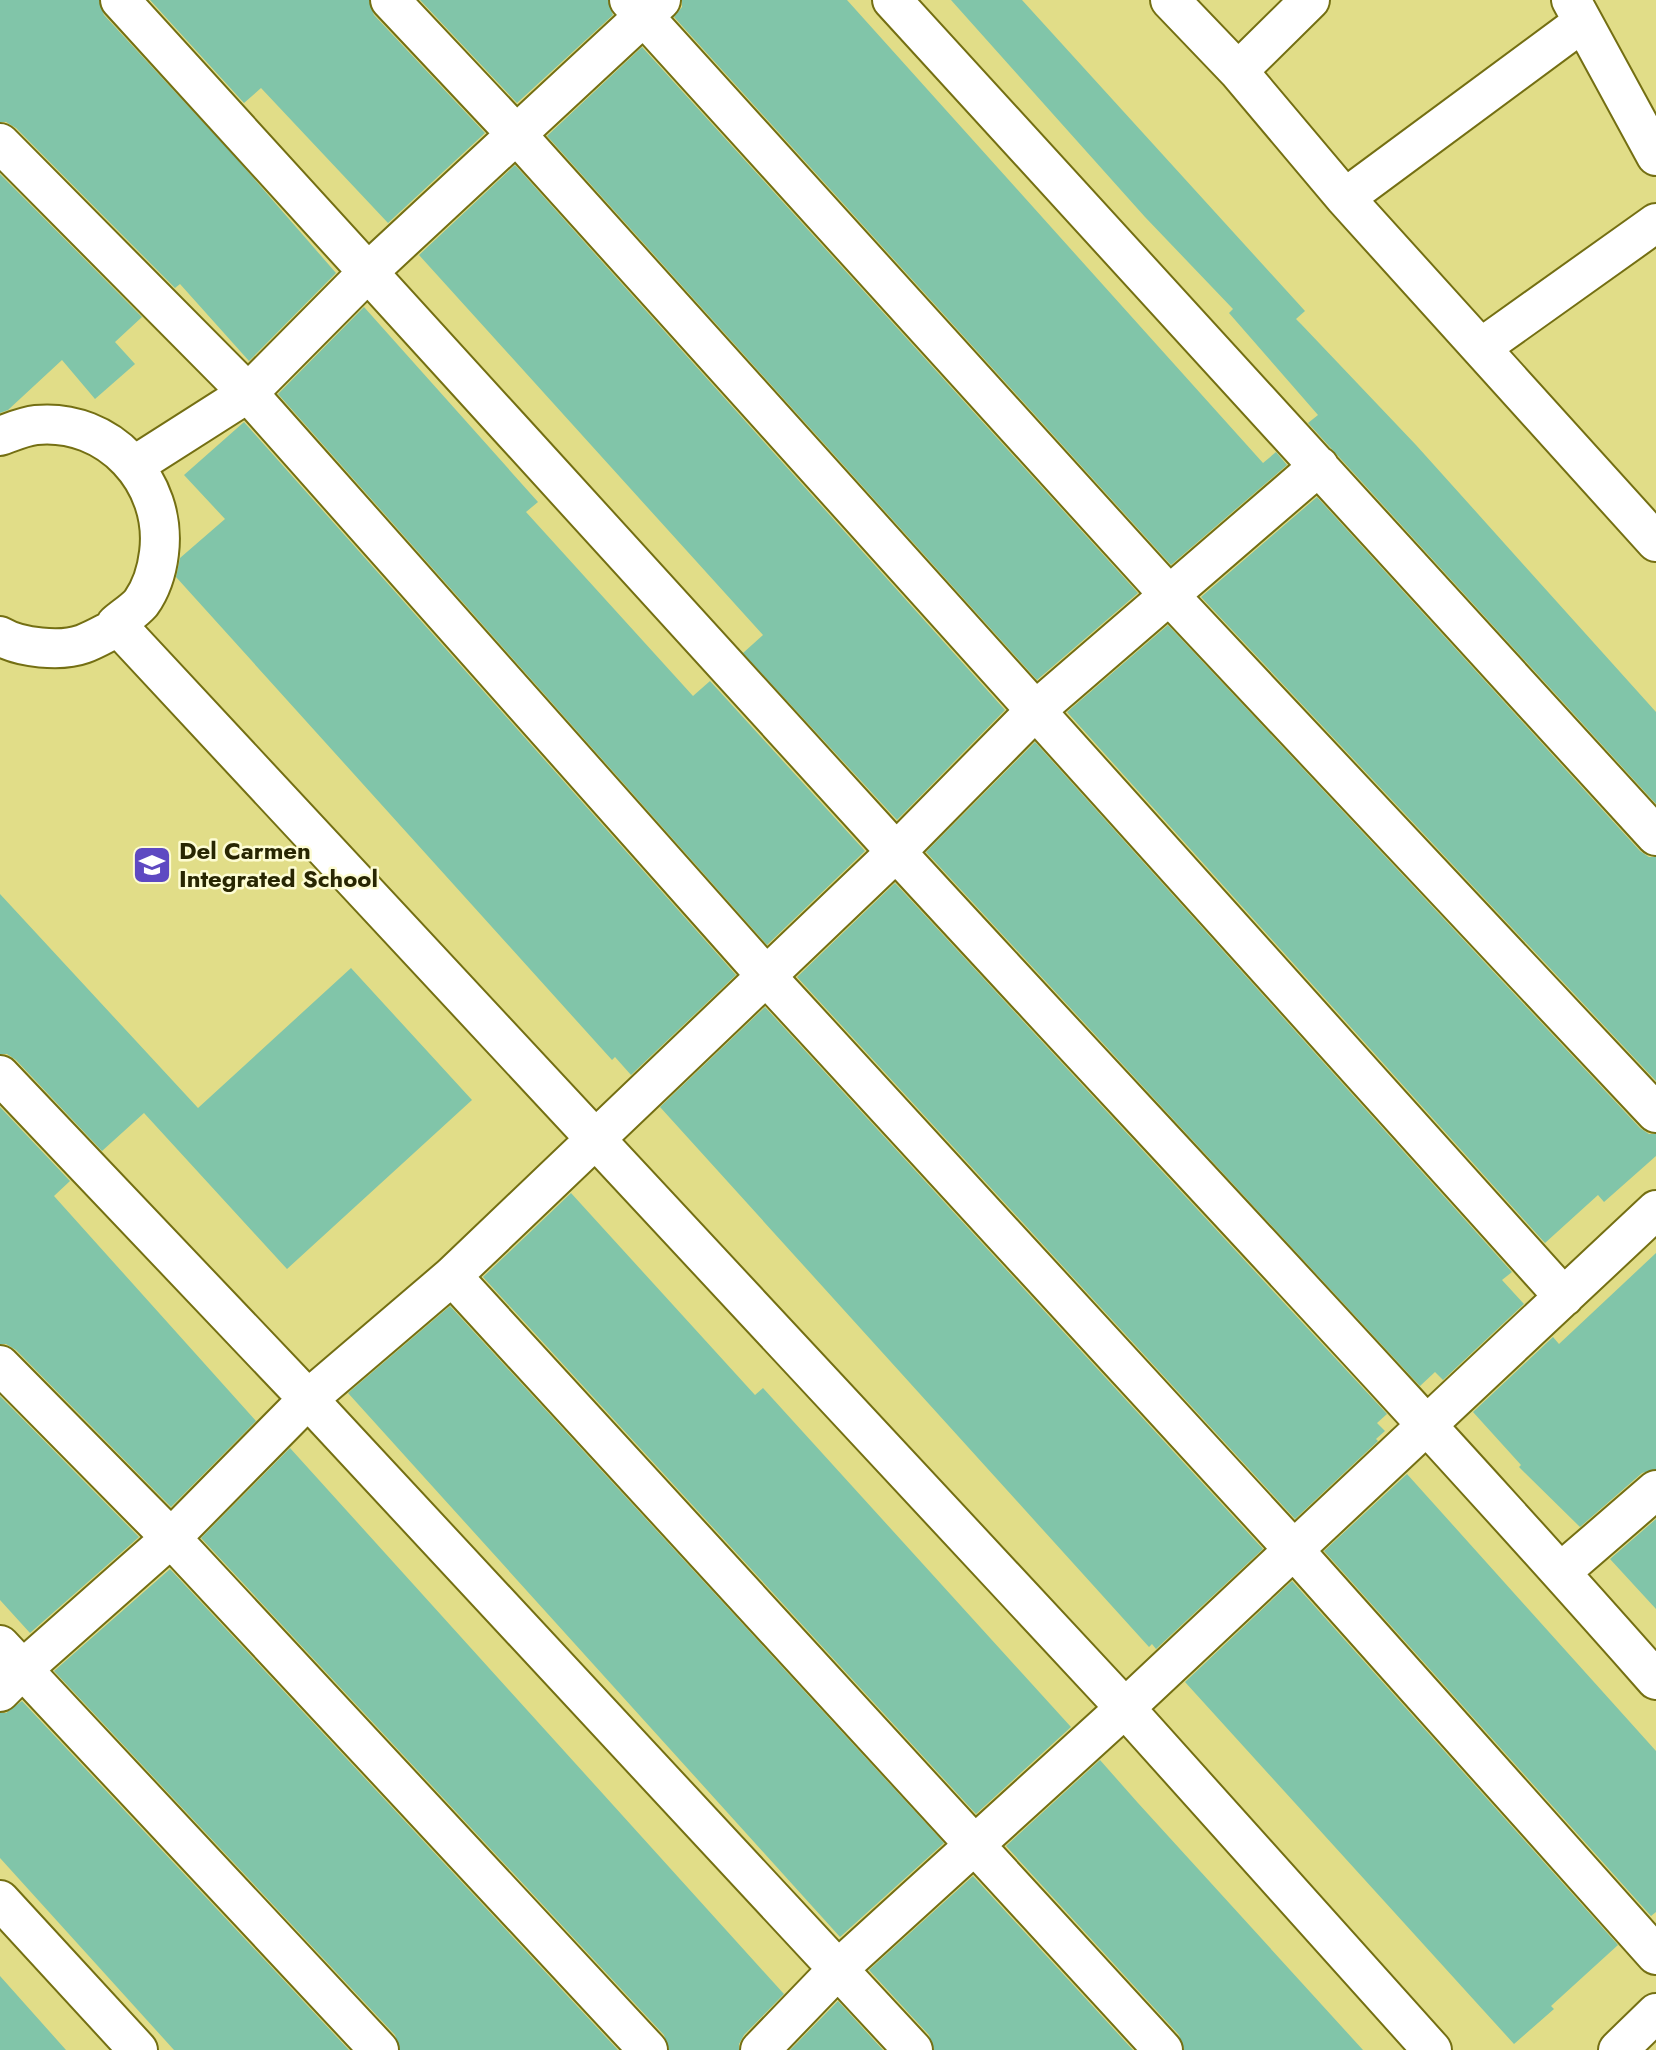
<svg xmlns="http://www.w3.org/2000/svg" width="1656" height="2050" font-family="Jost,sans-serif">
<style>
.building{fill:#81c5a9}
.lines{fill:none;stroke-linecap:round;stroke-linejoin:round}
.street-casing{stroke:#746f13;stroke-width:42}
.street{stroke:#fff;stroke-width:38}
.labels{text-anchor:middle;stroke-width:5;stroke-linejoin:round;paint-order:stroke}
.poi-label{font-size:24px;font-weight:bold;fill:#282602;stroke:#fdfcd3;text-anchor:start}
</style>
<rect width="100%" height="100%" fill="#e1dd88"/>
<path class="building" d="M 0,0 L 99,0 L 104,15 L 235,157 L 336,273 L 249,361 L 180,284 L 175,288 L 16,128 L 6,122 L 0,122 Z
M 150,0 L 369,0 L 374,15 L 485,133 L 388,223 L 261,88 L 244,103 Z
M 420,0 L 608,0 L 613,15 L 517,103 Z
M 682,0 L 847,0 L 1263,463 L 1276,452 L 1287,465 L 1171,565 L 674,17 L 682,7 Z
M 951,0 L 1022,0 L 1305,311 L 1296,319 L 1301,324 L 1416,445 L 1656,712 L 1656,804 L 1308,423 L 1318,415 L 1229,313 L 1233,309 L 1145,217 Z
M 642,47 L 1138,593 L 1037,680 L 547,136 Z
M 515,165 L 1005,710 L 897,820 L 743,653 L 763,635 L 419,255 Z
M 0,174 L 142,317 L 115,342 L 135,364 L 95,399 L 62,360 L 8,410 L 0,413 Z
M 364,307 L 538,502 L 526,512 L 693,696 L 710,681 L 865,851 L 767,945 L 278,394 Z
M 244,422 L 736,975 L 631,1075 L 615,1057 L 612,1060 L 176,577 L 180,558 L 225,519 L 184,475 Z
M 1317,497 L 1640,851 L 1649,857 L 1656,857 L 1656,1081 L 1201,597 Z
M 1168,625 L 1640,1128 L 1649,1134 L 1656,1134 L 1656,1156 L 1604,1202 L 1598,1195 L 1545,1243 L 1067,712 Z
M 1035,742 L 1512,1272 L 1502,1280 L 1524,1304 L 1443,1380 L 1435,1372 L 1420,1386 L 926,852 Z
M 895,883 L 1387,1414 L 1377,1423 L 1385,1431 L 1376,1439 L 1378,1441 L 1295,1519 L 797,977 Z
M 0,894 L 198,1108 L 351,968 L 472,1100 L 287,1269 L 144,1113 L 102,1151 L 16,1060 L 7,1054 L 0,1054 Z
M 765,1007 L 1263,1549 L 1156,1649 L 1152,1644 L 1149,1647 L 1111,1605 L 660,1107 Z
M 0,1107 L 70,1181 L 54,1196 L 256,1421 L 171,1507 L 16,1350 L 6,1344 L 0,1344 Z
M 571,1193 L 755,1395 L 763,1388 L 1071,1727 L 976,1814 L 483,1277 Z
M 1656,1253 L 1656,1469 L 1642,1473 L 1580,1527 L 1519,1467 L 1521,1465 L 1473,1412 L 1553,1337 L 1559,1344 Z
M 450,1306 L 944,1843 L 840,1937 L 348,1393 Z
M 0,1396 L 139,1537 L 30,1633 L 0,1600 Z
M 290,1448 L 784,1994 L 744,2035 L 739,2044 L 739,2050 L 669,2050 L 664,2035 L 201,1538 Z
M 1407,1474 L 1656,1751 L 1656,1912 L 1651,1916 L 1324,1551 Z
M 1656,1519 L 1656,1609 L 1610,1559 Z
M 170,1569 L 618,2050 L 400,2050 L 395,2035 L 54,1671 Z
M 1292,1581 L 1618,1945 L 1551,2006 L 1554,2009 L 1514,2044 L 1185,1682 Z
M 22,1701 L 349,2050 L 174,2050 L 0,1858 L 0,1713 L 6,1713 Z
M 1100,1760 L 1138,1803 L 1363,2050 L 1184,2050 L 1179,2035 L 1006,1846 Z
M 973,1876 L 1133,2050 L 934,2050 L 929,2035 L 869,1970 Z
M 0,1976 L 66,2050 L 0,2050 Z
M 838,2001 L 883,2050 L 790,2050 Z"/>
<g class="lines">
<g class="street-casing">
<path id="street" d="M 120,0 C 381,283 637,571 898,854 C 1151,1129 1409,1400 1656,1680
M 390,0 L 517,135 L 1564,1297
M 629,0 L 1170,596 L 1656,1113
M 892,0 L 1656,836
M 1170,0 L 1238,71 L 1345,198 L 1656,542
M 1571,0 L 1656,156
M 1238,71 L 1310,0
M 0,143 L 248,393 L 767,977 L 1293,1549 L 1656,1955
M 1345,198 L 1583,22
M 1482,347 L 1656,223
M 0,436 C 11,432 25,426 36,425 C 109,418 168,482 159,553 C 157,570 151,589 141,603 C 134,611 124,617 116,624 L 114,629 C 104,634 94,640 83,644 C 61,652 20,648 0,636
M 135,465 L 248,393 L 369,271 L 661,0
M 116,624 L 1125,1708 L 1432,2050
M 0,1075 L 308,1399 L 913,2050
M 452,1276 L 1163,2050
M 0,1365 L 171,1538 L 648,2050
M 1561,1572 L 1656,1490
M 0,1645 L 379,2050
M 0,1692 L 23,1669 L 171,1538 L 308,1399 L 452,1276 L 896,852 L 1036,710 L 1319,466
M 0,1900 L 138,2050
M 760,2050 L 837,1970 L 1125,1708 L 1656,1210
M 1618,2050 L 1656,2013"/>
</g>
<use href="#street" class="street"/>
</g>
<defs>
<g id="school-square" transform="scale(2.0125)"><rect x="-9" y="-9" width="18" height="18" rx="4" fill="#5e49c2" stroke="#fdfcd3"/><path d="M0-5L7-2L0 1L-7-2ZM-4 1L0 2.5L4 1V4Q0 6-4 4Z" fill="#fff"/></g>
</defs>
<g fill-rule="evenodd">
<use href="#school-square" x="152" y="865"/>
</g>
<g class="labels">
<g class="poi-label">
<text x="179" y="859">Del Carmen<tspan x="179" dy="28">Integrated School</tspan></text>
</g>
</g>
</svg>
